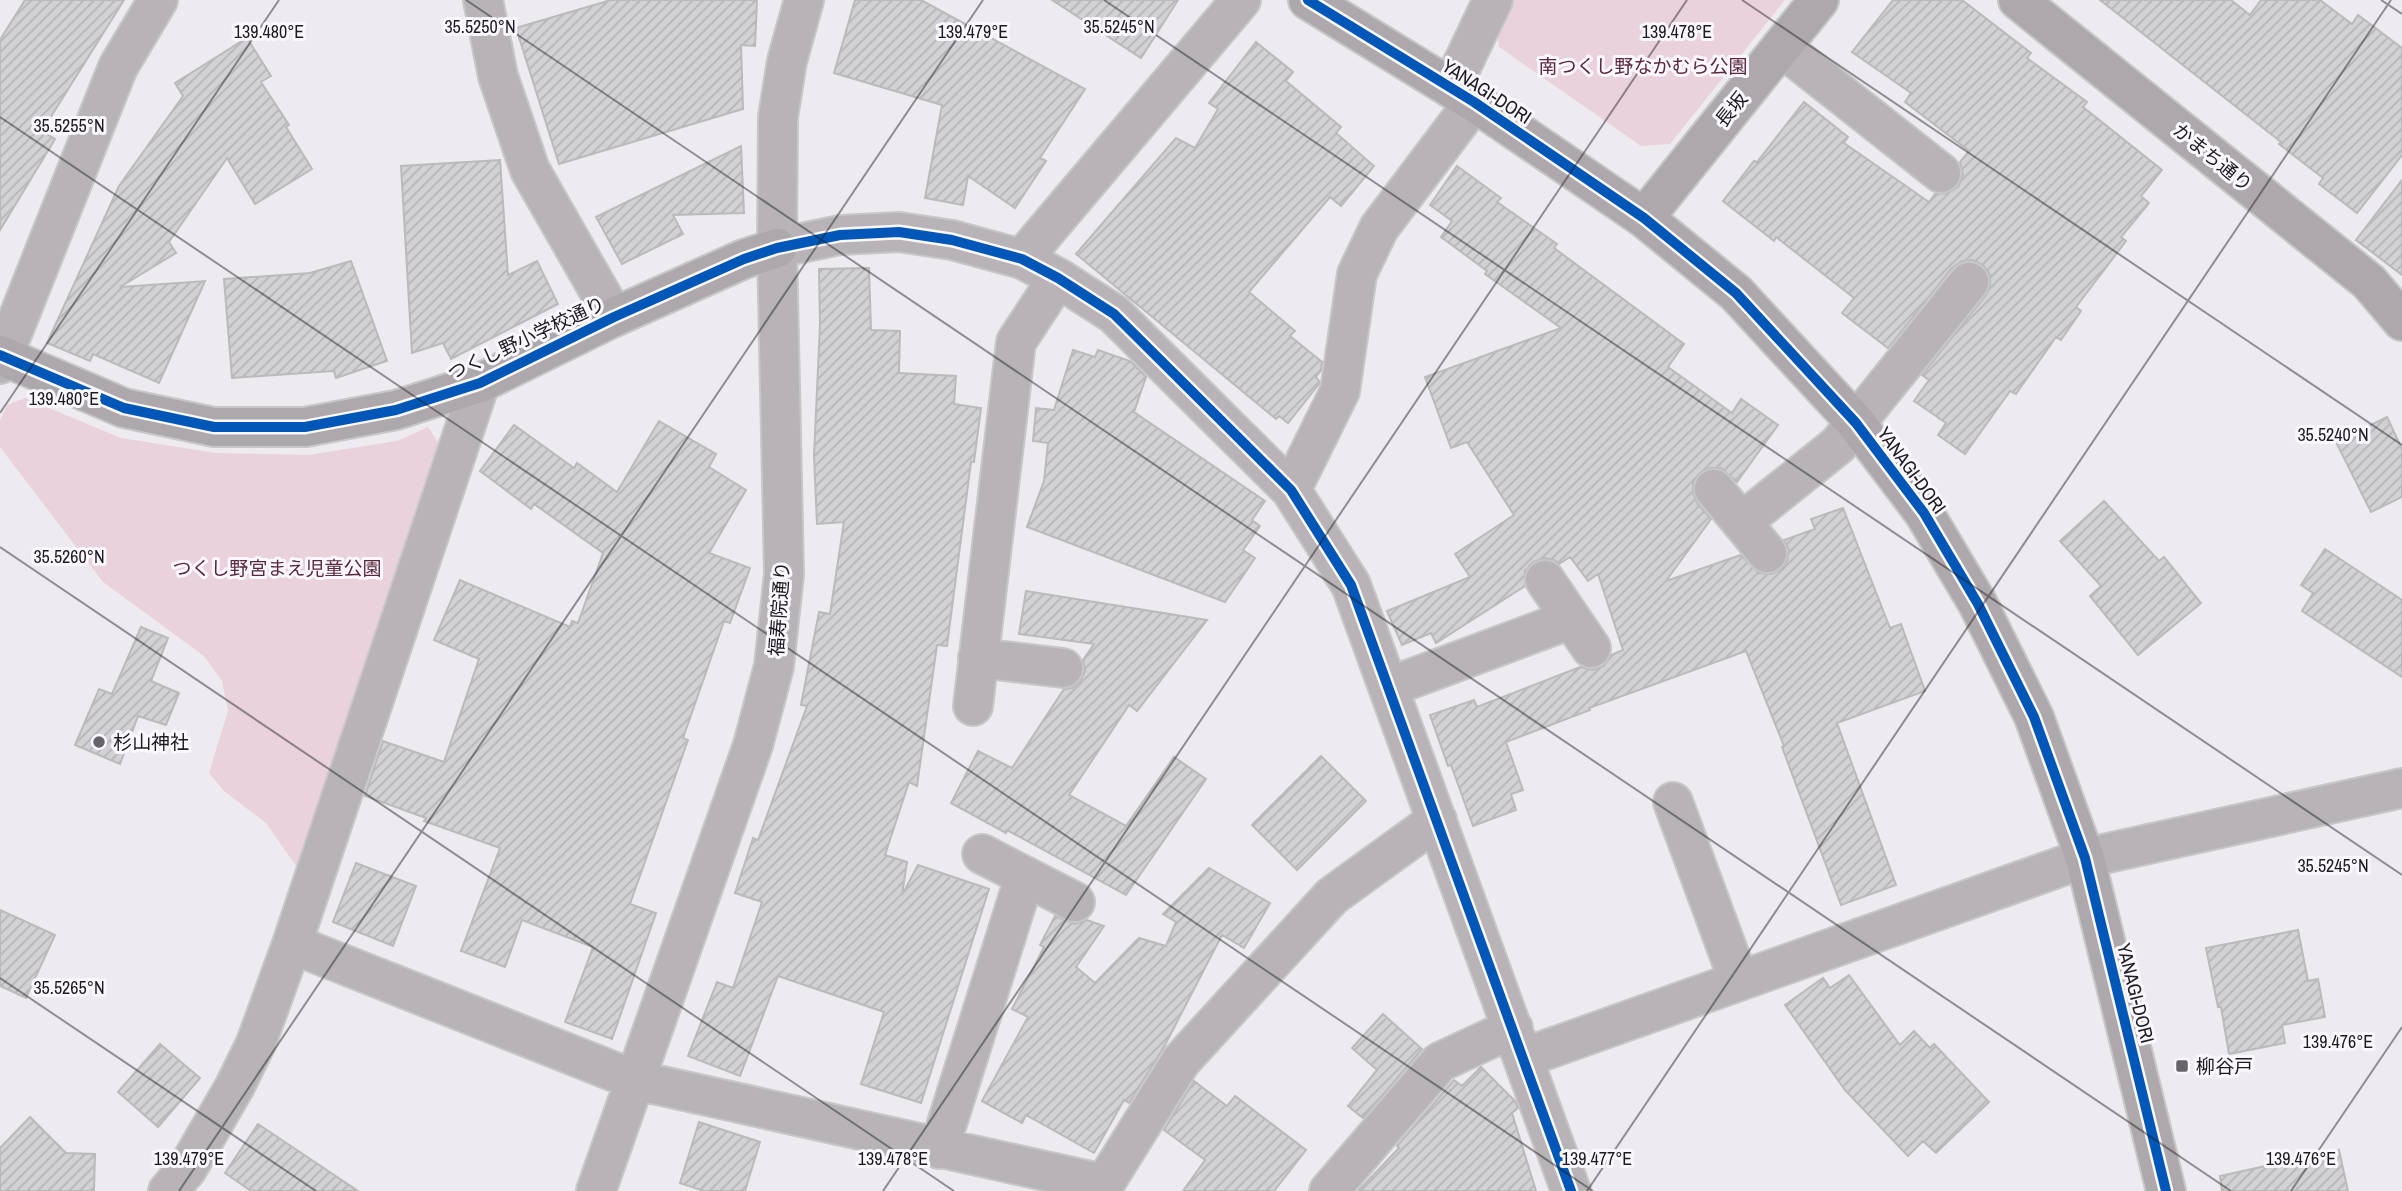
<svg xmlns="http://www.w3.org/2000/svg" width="2402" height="1191" font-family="'Archivo Narrow','Noto Sans JP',sans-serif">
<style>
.park{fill:#e9d2db}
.building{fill:url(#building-hatch);stroke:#bab9bc;stroke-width:2}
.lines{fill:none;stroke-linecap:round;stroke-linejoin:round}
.street-casing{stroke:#c8c6c9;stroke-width:42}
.secondary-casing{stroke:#c8c6c9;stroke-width:42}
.street{stroke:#b7b3b6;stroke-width:38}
.secondary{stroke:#ada8ac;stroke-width:38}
.cycleway-casing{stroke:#fbf7fe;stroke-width:15}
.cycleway{stroke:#0057b8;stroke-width:10}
.ticks{fill:none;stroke:#1d1b1e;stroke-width:2;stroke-opacity:0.45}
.poi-dot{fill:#666468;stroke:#fbf7fe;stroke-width:2.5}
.labels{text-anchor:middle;stroke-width:6;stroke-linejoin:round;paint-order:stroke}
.park-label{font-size:19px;fill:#5a273b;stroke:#fbf7fe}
.street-label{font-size:19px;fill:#1d1b1e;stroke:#fbf7fe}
.poi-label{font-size:19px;fill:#1d1b1e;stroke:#fbf7fe;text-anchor:start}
.ticks-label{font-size:18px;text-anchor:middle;fill:#1d1b1e;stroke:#fbf7fe;stroke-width:6;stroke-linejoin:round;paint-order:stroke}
</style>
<defs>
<pattern id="building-hatch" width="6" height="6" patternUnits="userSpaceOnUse" patternTransform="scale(1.75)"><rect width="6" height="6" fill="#d2d1d5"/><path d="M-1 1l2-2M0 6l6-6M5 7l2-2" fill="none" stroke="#b4b3b6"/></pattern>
</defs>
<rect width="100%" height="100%" fill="#eeebf0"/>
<path class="park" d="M 1512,0 L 1785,0 L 1670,144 L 1641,146 L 1499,47 L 1497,32 Z
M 25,398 L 121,438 L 216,453 L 308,455 L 397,441 L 428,427 L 440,445 L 296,866 L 266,823 L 224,791 L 209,773 L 228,711 L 222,681 L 204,656 L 103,582 L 0,447 L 0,421 L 7,405 Z"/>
<path class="building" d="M 25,0 L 124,0 L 42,131 L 55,139 L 0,230 L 0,40 Z
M 611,0 L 757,0 L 755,46 L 741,45 L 743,109 L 559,164 L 516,28 Z
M 855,0 L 921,0 L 1085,89 L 1040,158 L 1046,161 L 1015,208 L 968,176 L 963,205 L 925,198 L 942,105 L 834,73 Z
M 1052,0 L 1178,0 L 1141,58 Z
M 1893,0 L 1962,0 L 2031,53 L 2027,58 L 2087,102 L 2083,107 L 2162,170 L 2141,196 L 2149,203 L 2121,237 L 2126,241 L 2076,307 L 2081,311 L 2061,340 L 2056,337 L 2016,394 L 2010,391 L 1965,454 L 1938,435 L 1946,423 L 1914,401 L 1929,380 L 1922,375 L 1986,295 L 1990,286 L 1990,275 L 1983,265 L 1972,260 L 1962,261 L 1952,268 L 1888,348 L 1842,313 L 1854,298 L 1776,237 L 1774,241 L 1723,201 L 1754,161 L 1757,162 L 1804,102 L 1848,137 L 1844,143 L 1929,202 L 1935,194 L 1948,193 L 1958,187 L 1963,175 L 1960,162 L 1969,151 L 1905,102 L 1911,93 L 1852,52 Z
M 2100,0 L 2231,0 L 2250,15 L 2261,0 L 2320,0 L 2352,24 L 2358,15 L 2402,48 L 2402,155 L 2357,213 L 2319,184 L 2323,178 L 2279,144 L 2281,142 Z
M 247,38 L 271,76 L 261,82 L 289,125 L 286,127 L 312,169 L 255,204 L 227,158 L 169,242 L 176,253 L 120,287 L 205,281 L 159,383 L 93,354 L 90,361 L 47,343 L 119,186 L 183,96 L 175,83 Z
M 1256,42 L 1293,72 L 1286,81 L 1341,127 L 1336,133 L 1374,166 L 1341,206 L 1330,197 L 1249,292 L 1295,331 L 1290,336 L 1322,362 L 1321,370 L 1316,377 L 1319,381 L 1319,384 L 1288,423 L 1279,416 L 1276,419 L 1076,254 L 1176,138 L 1195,148 L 1218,109 L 1209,103 Z
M 741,146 L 744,213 L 673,215 L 683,234 L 622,264 L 596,217 Z
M 500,160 L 508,275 L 537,261 L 558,304 L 451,359 L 443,343 L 412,353 L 401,166 Z
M 1457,166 L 1501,198 L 1497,202 L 1557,244 L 1554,248 L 1684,344 L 1668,367 L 1732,413 L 1741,399 L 1778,425 L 1737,482 L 1721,468 L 1710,468 L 1700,473 L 1693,482 L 1693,493 L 1697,503 L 1711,519 L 1666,581 L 1741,555 L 1759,573 L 1771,574 L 1780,570 L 1787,561 L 1789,550 L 1784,540 L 1815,529 L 1811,519 L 1843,508 L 1890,628 L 1901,624 L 1925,691 L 1837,723 L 1896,885 L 1841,905 L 1782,747 L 1784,746 L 1746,651 L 1589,708 L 1590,710 L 1506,742 L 1523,790 L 1511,794 L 1516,810 L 1473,826 L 1451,765 L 1448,766 L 1430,715 L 1474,700 L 1477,707 L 1580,667 L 1593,670 L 1604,666 L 1611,655 L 1623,650 L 1598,574 L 1588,581 L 1570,557 L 1559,564 L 1554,560 L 1544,558 L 1533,562 L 1525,571 L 1525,586 L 1436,643 L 1431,633 L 1402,645 L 1387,611 L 1470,577 L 1455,554 L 1514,515 L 1467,442 L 1451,448 L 1425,377 L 1561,328 L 1485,274 L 1487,271 L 1441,237 L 1452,221 L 1430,205 Z
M 2402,180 L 2402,275 L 2356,240 Z
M 351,261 L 387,361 L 336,378 L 334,371 L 232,378 L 224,279 L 310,273 Z
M 869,268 L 871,330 L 900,331 L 899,373 L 956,376 L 954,404 L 981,408 L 974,462 L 971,462 L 947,646 L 937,645 L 917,786 L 909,782 L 885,855 L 907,862 L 902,895 L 918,865 L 989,889 L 921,1103 L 861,1084 L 884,1012 L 778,976 L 740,1076 L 688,1056 L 717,982 L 733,988 L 762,902 L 735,893 L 753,838 L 758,840 L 807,706 L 801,705 L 819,612 L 830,614 L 844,522 L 817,524 L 814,456 L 820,325 L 819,269 Z
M 1073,350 L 1095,357 L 1098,350 L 1130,361 L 1146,377 L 1134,412 L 1265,501 L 1252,520 L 1260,526 L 1243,550 L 1255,558 L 1225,602 L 1027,527 L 1044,481 L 1048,443 L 1033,441 L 1036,408 L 1054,410 Z
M 2387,417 L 2402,449 L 2402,497 L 2371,512 L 2336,442 Z
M 659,421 L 716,454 L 709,467 L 746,490 L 709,553 L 750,568 L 730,623 L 724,621 L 683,738 L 688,740 L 630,904 L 656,913 L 612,1039 L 565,1022 L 593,947 L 522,920 L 505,967 L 461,951 L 500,848 L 424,821 L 426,818 L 365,796 L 383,741 L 444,762 L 479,659 L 434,640 L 460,580 L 570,627 L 572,621 L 578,623 L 603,553 L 534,504 L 531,509 L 480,471 L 514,425 L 574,468 L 577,463 L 617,492 Z
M 2104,501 L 2159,561 L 2164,557 L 2201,603 L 2138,655 L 2090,596 L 2101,586 L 2060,541 Z
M 2325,549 L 2402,600 L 2402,677 L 2302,611 L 2313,593 L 2301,585 Z
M 1026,591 L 1207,620 L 1137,711 L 1129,705 L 1069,795 L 1126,826 L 1174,757 L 1206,779 L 1126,895 L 1007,830 L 1006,833 L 951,803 L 978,751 L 1012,768 L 1064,689 L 1072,688 L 1080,682 L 1085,671 L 1083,660 L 1094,644 L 1019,634 Z
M 141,627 L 168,638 L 151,681 L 179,693 L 166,725 L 138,716 L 120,764 L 75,745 L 99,689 L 112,694 Z
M 1321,756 L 1366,801 L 1297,870 L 1252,825 Z
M 356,863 L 416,886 L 393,946 L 333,922 Z
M 1209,868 L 1270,903 L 1244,948 L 1222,935 L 1164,1047 L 1129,1103 L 1124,1100 L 1094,1153 L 1026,1115 L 1022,1123 L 982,1101 L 1028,1017 L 1012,1009 L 1044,947 L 1040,945 L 1055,916 L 1075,924 L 1087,920 L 1104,926 L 1076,967 L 1095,983 L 1139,938 L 1166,946 L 1176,922 L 1163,914 Z
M 0,910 L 55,935 L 26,998 L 0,986 Z
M 2298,930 L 2308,981 L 2318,979 L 2325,1017 L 2282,1025 L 2285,1043 L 2229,1054 L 2221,1007 L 2218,1007 L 2206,948 Z
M 1849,975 L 1900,1045 L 1914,1031 L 1930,1048 L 1934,1044 L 1989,1102 L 1936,1153 L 1923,1141 L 1908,1156 L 1845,1090 L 1785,1005 L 1823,978 L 1830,988 Z
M 1383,1014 L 1422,1049 L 1363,1118 L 1348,1106 L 1377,1070 L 1352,1048 Z
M 160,1044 L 200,1078 L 158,1127 L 118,1092 Z
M 1481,1067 L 1515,1101 L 1518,1108 L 1512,1113 L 1536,1191 L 1358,1191 L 1399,1148 L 1397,1146 L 1454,1080 L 1462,1086 Z
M 1194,1081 L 1227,1106 L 1235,1096 L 1306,1150 L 1274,1191 L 1183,1191 L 1205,1160 L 1164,1130 Z
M 30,1117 L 66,1153 L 95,1154 L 94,1191 L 0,1191 L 0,1148 Z
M 699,1122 L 760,1142 L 745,1191 L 704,1191 L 680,1183 Z
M 258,1124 L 358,1191 L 251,1191 L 225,1173 Z
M 2339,1150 L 2348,1191 L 2222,1191 L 2220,1176 Z"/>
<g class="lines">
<g class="street-casing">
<path id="street" d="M 483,0 L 498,76 L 530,170 L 614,317
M 1781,47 L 1941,173
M 1451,88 L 1493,0
M 777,248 L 840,235 L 899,232 L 952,240 L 1022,259 L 1058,278 L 1114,314 L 1291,490 L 1351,585 L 1571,1191
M 1022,259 L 1241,0
M 0,364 L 118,67 L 158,0
M 1714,489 L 1767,553
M 1291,490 L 1340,391 L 1357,274 L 1379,228 L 1474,102
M 1742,522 L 1838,445 L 1969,282
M 1545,580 L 1591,648
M 978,658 L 1063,668
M 1389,687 L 1571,619
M 973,706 L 1016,342 L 1058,278
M 1673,802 L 1739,981
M 982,854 L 1075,902
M 292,944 L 635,1080 L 1104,1184
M 1523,1058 L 2085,858 L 2402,788
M 939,1149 L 1025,876
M 168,1191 L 187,1169 L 235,1086 L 256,1043 L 292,944 L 480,383
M 596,1191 L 753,745 L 774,666 L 784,574 L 777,248 L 778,117 L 787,61 L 804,0
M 1100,1191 L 1181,1061 L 1332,896 L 1437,820
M 1329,1191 L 1440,1062 L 1513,1028"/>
</g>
<g class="secondary-casing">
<path id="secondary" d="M 1308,0 L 1474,102 L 1644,218 L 1736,293 L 1856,423 L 1924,513 L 1978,604 L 2034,717 L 2085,858 L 2166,1191
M 2018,0 L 2369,282 L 2402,321
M 1644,218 L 1819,0
M 0,355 L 124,408 L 214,427 L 305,427 L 396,410 L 480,383 L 614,317 L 744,259 L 777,248"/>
</g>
<use href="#street" class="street"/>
<use href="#secondary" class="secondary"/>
<g class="cycleway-casing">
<path id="cycleway" d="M 1308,0 L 1474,102 L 1644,218 L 1736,293 L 1856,423 L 1924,513 L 1978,604 L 2034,717 L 2085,858 L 2166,1191
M 0,355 L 124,408 L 214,427 L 305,427 L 396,410 L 480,383 L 614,317 L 744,259 L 777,248 L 840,235 L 899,232 L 952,240 L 1022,259 L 1058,278 L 1114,314 L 1291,490 L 1351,585 L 1571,1191"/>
</g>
<use href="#cycleway" class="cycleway"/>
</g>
<path class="ticks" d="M 466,0 L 2231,1191M 1104,0 L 2402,875M 1742,0 L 2402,445M 2381,0 L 2402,14M 0,117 L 1593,1191M 0,413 L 279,0M 0,547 L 954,1191M 0,978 L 316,1191M 179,1191 L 983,0M 883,1191 L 1687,0M 1587,1191 L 2391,0M 2291,1191 L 2402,1027"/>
<g class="poi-dot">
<circle cx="99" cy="742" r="7"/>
<rect x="2175" y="1059" width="14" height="14" rx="3.5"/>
</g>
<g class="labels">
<g class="park-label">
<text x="1643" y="73">南つくし野なかむら公園</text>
<text x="277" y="575">つくし野宮まえ児童公園</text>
</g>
<g class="street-label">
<text transform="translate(1487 91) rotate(33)" y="7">YANAGI-DORI</text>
<text transform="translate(1731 109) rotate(-51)" y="7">長坂</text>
<text transform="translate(2213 157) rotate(39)" y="7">かまち通り</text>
<text transform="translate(526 338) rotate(-25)" y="7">つくし野小学校通り</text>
<text transform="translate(1912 470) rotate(54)" y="7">YANAGI-DORI</text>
<text transform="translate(779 609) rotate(-86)" y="7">福寿院通り</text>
<text transform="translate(2136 993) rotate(76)" y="7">YANAGI-DORI</text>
</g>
<g class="poi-label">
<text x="113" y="749">杉山神社</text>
<text x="2196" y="1073">柳谷戸</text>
</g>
</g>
<g class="ticks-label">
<text x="480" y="33">35.5250°N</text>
<text x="1119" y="33">35.5245°N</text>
<text x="269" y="38">139.480°E</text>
<text x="973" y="38">139.479°E</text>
<text x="1677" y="38">139.478°E</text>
<text x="69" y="132">35.5255°N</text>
<text x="64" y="405">139.480°E</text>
<text x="2333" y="441">35.5240°N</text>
<text x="69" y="563">35.5260°N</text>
<text x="2333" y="872">35.5245°N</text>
<text x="69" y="994">35.5265°N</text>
<text x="2338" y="1048">139.476°E</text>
<text x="189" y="1165">139.479°E</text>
<text x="893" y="1165">139.478°E</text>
<text x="1597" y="1165">139.477°E</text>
<text x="2301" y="1165">139.476°E</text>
</g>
</svg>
